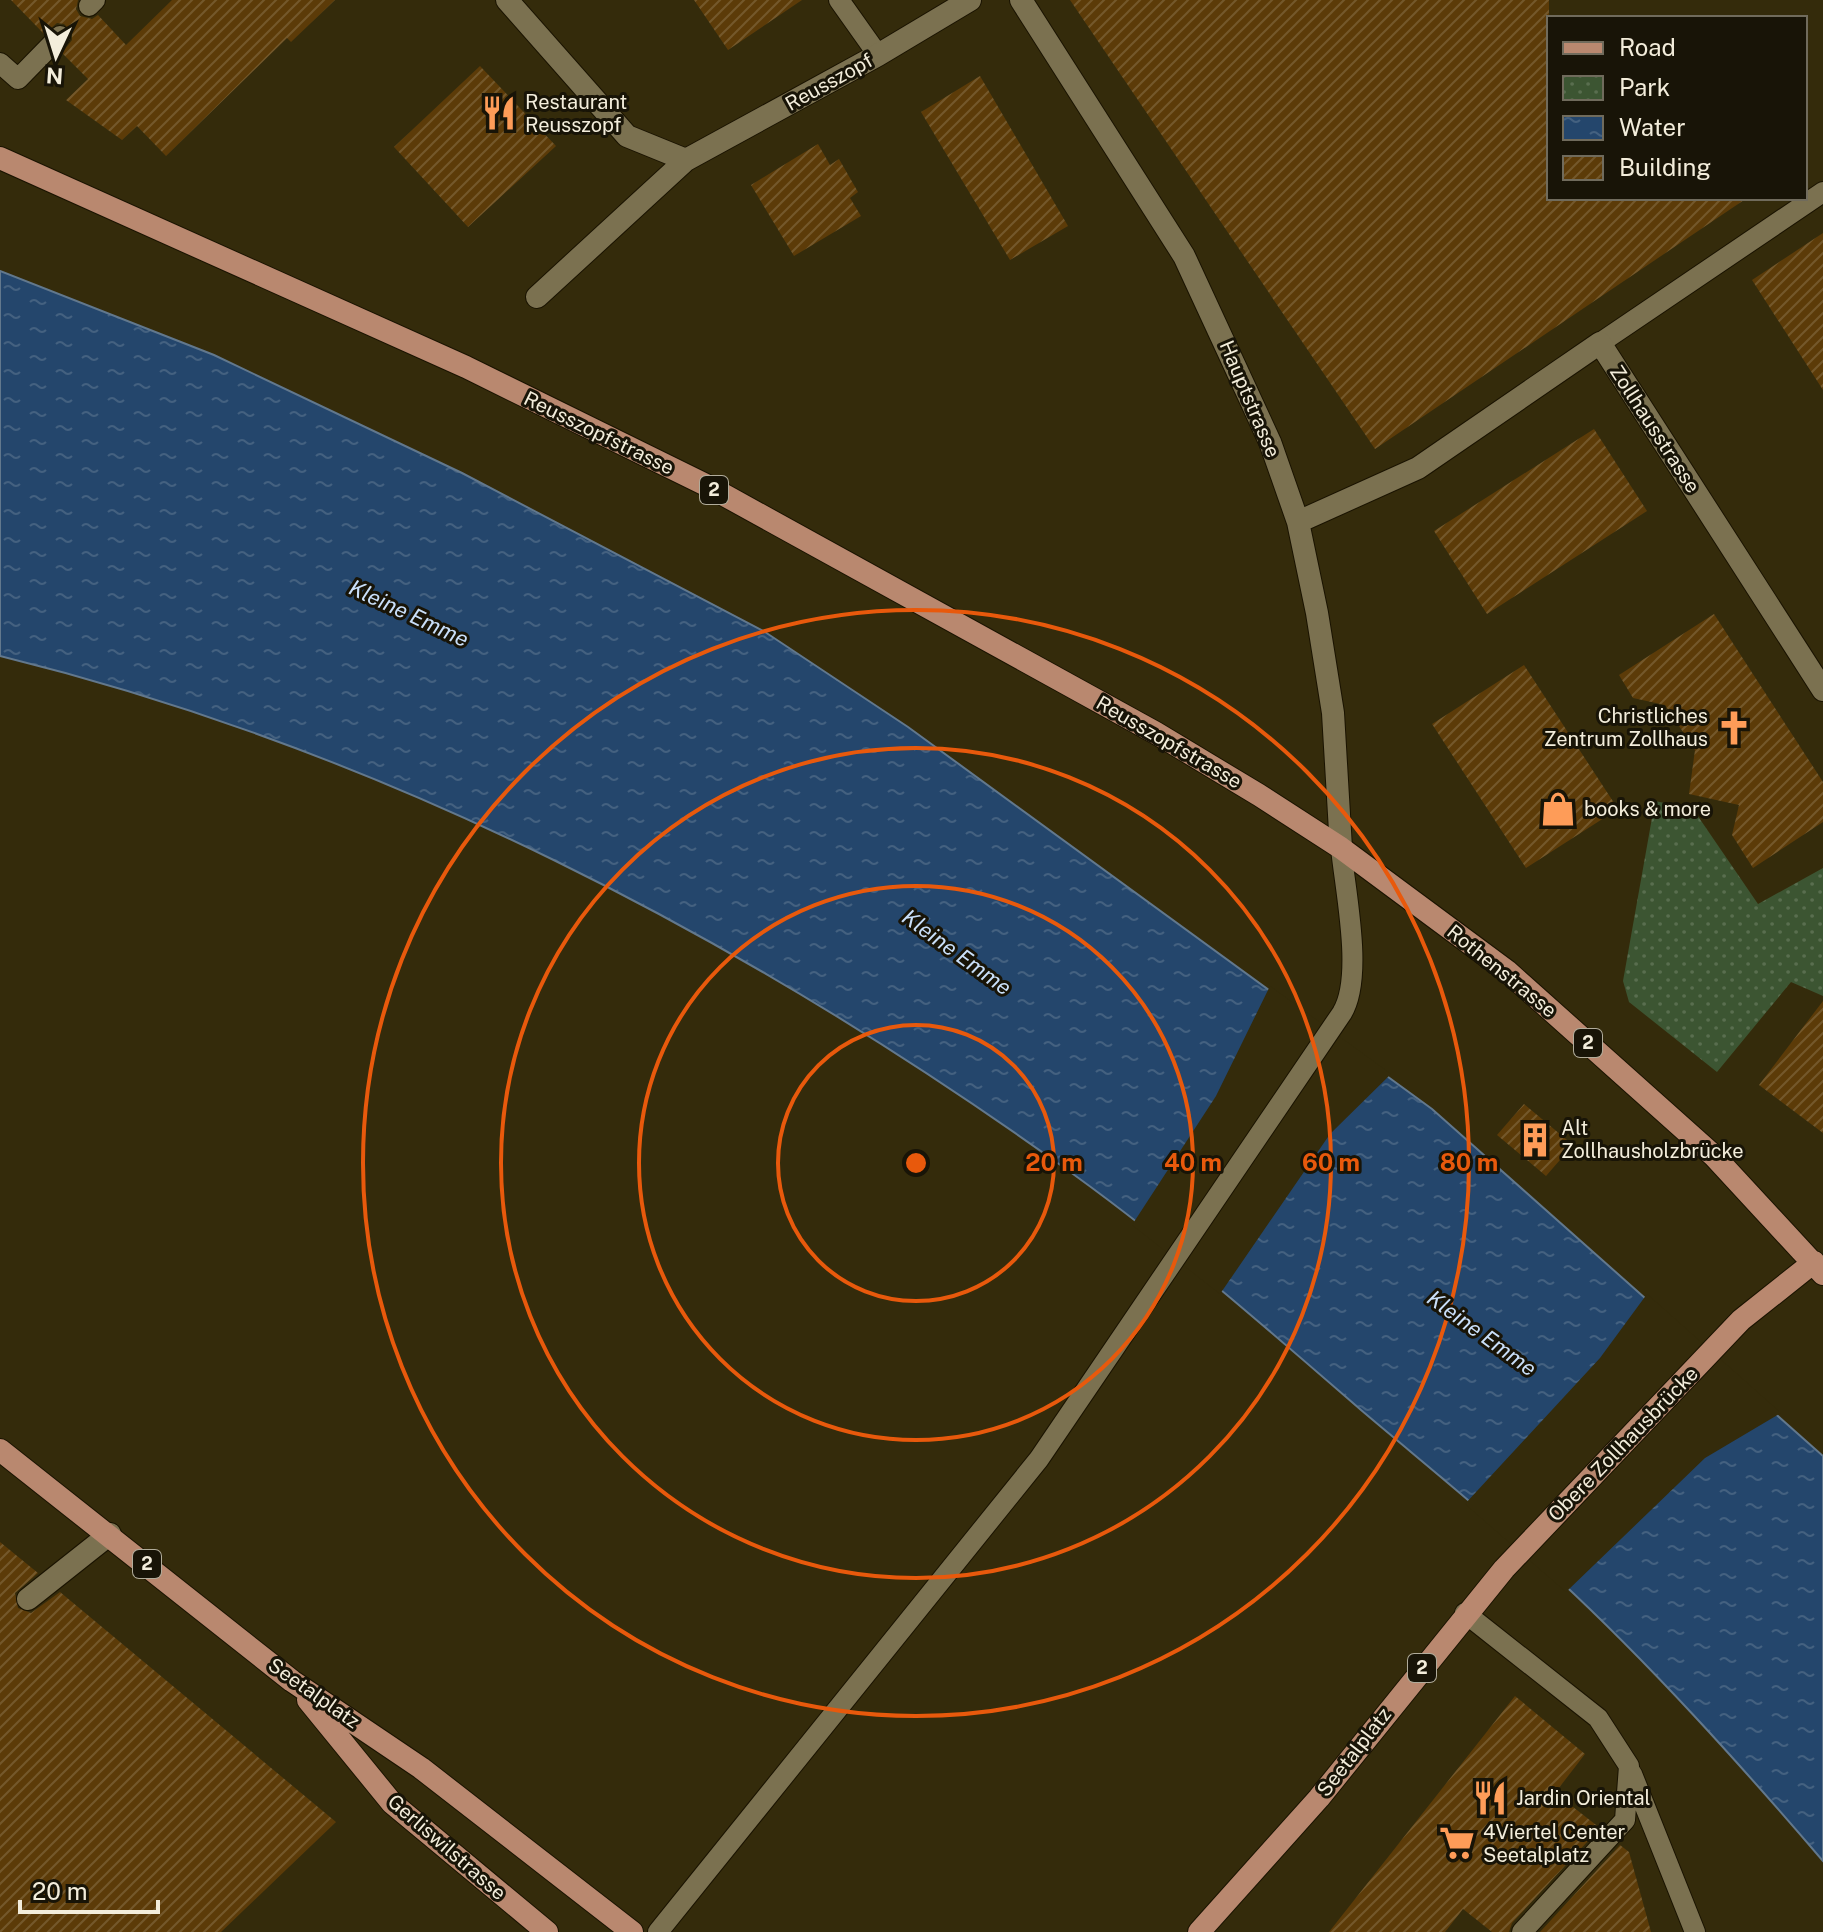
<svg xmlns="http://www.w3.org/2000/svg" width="1823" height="1932" font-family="'Public Sans',sans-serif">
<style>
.park{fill:url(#park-dots)}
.water{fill:url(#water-ripples);stroke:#62788d;stroke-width:2}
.pier{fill:#342b0b}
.building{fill:url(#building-hatch)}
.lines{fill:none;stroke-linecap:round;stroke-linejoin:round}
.service-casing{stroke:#1a1300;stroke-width:22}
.minor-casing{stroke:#1a1300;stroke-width:24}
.primary-casing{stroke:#1a1300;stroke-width:24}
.service{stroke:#7b7150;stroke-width:20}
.minor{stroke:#7b7150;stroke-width:22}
.primary{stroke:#b9886f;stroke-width:22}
.ring{fill:none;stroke:#e8590c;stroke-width:4}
.labels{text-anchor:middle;stroke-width:6;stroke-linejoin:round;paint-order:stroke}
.shield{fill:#181407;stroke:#b1ac9b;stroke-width:2}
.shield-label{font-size:18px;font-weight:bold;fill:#f3eddb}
.street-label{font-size:20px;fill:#f3eddb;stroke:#181407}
.poi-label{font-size:20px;fill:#f3eddb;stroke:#181407;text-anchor:start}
.water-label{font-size:22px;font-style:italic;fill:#c9dff9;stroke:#181407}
.centre{fill:#e8590c;stroke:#181407;stroke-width:4}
.ring-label{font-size:24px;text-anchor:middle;font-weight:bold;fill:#e8590c;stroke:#181407;stroke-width:6;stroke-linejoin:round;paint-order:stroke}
</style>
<defs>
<pattern id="park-dots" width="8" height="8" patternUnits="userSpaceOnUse" patternTransform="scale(2)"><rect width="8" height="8" fill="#3c5532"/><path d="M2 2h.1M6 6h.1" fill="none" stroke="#596e4f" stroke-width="1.8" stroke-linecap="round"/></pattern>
<pattern id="water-ripples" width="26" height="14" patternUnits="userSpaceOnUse" patternTransform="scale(2)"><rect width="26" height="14" fill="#24466c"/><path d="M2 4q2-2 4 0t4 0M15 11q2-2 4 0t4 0" fill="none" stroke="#446180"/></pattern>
<pattern id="building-hatch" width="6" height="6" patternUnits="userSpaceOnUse" patternTransform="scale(2)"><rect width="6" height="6" fill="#5c3b08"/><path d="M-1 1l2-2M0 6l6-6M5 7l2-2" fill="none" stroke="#74582b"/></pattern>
</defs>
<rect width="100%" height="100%" fill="#342b0b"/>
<path class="park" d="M 1655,801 L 1693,809 L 1758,904 L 1823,868 L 1823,996 L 1791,982 L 1717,1072 L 1629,1002 L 1623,981 Z"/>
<path class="water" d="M 0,271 L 214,355 L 462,473 L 765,632 L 908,727 L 1432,1109 L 1823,1456 L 1823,1861 C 1739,1763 1651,1665 1556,1577 C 1493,1519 1426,1465 1361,1410 C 1263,1325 1165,1239 1059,1164 C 740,936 382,750 0,656 Z"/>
<path class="pier" d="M 1270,986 L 1391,1074 L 1330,1134 L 1220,1294 L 1132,1225 L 1216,1096 Z
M 1647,1294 L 1781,1413 L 1705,1458 L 1566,1592 L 1465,1504 L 1600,1358 Z"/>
<path class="building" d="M 11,0 L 78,0 L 76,9 L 80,16 L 92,19 L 98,15 L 126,45 L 172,0 L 335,0 L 291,42 L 287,38 L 166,156 L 137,126 L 122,140 L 66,100 L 88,79 L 62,53 L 72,40 L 72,32 L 64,24 L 57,23 L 44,34 Z
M 694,0 L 802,0 L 728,50 Z
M 1070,0 L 1549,0 L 1549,198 L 1747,198 L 1375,449 Z
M 480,66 L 556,146 L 468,227 L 394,147 Z
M 980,76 L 1068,226 L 1010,260 L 921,112 Z
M 818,144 L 830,165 L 839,159 L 858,192 L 850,198 L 861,216 L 794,256 L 751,185 Z
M 1823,233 L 1823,390 L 1752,280 Z
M 1594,429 L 1647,511 L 1487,614 L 1434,531 Z
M 1714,614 L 1823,782 L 1823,822 L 1753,868 L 1732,835 L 1739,805 L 1689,794 L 1695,750 L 1665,705 L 1633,698 L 1619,675 Z
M 1524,665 L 1618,809 L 1526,868 L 1432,724 Z
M 1823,1001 L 1823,1133 L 1759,1085 Z
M 1524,1104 L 1573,1145 L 1546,1176 L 1497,1135 Z
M 0,1542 L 38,1573 L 15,1593 L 18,1608 L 31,1613 L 60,1592 L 336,1822 L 221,1932 L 0,1932 Z
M 1515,1696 L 1585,1754 L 1555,1793 L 1600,1828 L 1512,1923 L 1509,1932 L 1492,1932 L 1463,1909 L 1445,1932 L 1329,1932 Z
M 1620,1845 L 1629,1852 L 1651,1932 L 1540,1932 Z"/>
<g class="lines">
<g class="service-casing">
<path id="service" d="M 839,0 L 878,55
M 89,6 L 95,0
M 0,63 L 18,79 L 60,36
M 1600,343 L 1823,192
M 1465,1613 L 1598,1718 L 1629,1766 L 1625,1820 L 1522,1932
M 1632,1774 L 1695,1932
M 658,1932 L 1039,1459 L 1342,1013 C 1364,977 1345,891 1341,848"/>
</g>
<g class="minor-casing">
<path id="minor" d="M 507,0 L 627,136 L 686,160
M 1021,0 L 1184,256 L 1270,442 L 1298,522 L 1317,613 L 1333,713 L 1341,848
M 537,297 L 686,160 L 878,55 L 970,0
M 1298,522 L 1418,468 L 1600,343 L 1823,690
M 28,1599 L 110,1534"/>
</g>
<g class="primary-casing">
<path id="primary" d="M 0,158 L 466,367 L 706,485 L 1156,733 L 1259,795 L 1341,848 L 1507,971 L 1714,1156 L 1823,1274
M 0,1450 L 292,1681 L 421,1768 L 632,1932
M 308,1700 L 392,1803 L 547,1932
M 1199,1932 L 1319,1798 L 1504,1569 L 1741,1320 L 1814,1262"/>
</g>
<use href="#service" class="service"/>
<use href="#minor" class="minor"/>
<use href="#primary" class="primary"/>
</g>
<g class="ring">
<circle cx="916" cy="1163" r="138"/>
<circle cx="916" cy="1163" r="277"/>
<circle cx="916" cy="1163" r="415"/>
<circle cx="916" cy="1163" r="553"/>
</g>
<defs>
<g id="restaurant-bare" transform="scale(2.76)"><path d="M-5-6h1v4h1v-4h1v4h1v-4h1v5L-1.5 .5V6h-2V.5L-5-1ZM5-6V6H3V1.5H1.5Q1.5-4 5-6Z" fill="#fe9c58" stroke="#181407" stroke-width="2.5" paint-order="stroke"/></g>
<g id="church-bare" transform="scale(2.76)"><path d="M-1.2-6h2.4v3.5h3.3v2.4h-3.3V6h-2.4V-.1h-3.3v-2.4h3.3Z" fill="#fe9c58" stroke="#181407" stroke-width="2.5" paint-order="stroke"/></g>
<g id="shop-bare" transform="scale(2.76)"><path d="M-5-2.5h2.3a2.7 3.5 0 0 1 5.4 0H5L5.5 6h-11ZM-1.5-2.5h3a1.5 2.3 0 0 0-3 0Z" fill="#fe9c58" stroke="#181407" stroke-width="2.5" paint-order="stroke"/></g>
<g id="building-bare" transform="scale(2.76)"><path d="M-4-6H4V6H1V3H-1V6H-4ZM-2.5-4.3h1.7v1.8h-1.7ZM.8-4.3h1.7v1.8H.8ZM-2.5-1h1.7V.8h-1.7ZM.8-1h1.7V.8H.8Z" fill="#fe9c58" stroke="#181407" stroke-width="2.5" paint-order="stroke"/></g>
<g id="supermarket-bare" transform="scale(2.76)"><path d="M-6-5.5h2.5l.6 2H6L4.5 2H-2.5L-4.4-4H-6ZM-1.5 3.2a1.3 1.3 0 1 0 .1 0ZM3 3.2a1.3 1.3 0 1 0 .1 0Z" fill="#fe9c58" stroke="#181407" stroke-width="2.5" paint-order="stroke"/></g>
</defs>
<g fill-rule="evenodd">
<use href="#restaurant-bare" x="499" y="113"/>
<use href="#church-bare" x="1734" y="728"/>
<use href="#shop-bare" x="1558" y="809"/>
<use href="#building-bare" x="1535" y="1140"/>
<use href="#restaurant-bare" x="1490" y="1798"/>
<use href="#supermarket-bare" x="1457" y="1843"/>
</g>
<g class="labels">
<g class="shield">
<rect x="700" y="476" width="28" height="28" rx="6"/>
<rect x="1574" y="1029" width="28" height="28" rx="6"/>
<rect x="133" y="1550" width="28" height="28" rx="6"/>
<rect x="1408" y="1654" width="28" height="28" rx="6"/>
</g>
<g class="shield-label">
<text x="714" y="496">2</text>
<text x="1588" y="1049">2</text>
<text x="147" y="1570">2</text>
<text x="1422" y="1674">2</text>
</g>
<g class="street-label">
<text transform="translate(829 82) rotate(-29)" y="7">Reusszopf</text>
<text transform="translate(1250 399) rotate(67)" y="7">Hauptstrasse</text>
<text transform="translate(1655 429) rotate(57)" y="7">Zollhausstrasse</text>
<text transform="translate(599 433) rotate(26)" y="7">Reusszopfstrasse</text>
<text transform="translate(1169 742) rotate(30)" y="7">Reusszopfstrasse</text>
<text transform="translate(1502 971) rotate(39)" y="7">Rothenstrasse</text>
<text transform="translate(1623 1444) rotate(-46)" y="7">Obere Zollhausbrücke</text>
<text transform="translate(314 1693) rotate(35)" y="7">Seetalplatz</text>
<text transform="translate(1354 1752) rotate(-52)" y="7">Seetalplatz</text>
<text transform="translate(447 1847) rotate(41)" y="7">Gerliswilstrasse</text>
</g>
<g class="poi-label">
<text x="525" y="109">Restaurant<tspan x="525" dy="23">Reusszopf</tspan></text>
<text x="1708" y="723" text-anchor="end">Christliches<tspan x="1708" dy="23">Zentrum Zollhaus</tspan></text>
<text x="1584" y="816">books &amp; more</text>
<text x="1561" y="1135">Alt<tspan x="1561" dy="23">Zollhausholzbrücke</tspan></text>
<text x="1516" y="1805">Jardin Oriental</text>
<text x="1483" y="1839">4Viertel Center<tspan x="1483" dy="23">Seetalplatz</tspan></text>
</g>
<g class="water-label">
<text transform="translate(409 613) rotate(25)" y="8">Kleine Emme</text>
<text transform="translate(957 952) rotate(36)" y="8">Kleine Emme</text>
<text transform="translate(1482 1333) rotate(36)" y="8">Kleine Emme</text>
</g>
</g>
<circle cx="916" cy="1163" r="12" class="centre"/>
<g class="ring-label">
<text x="1054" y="1171">20 m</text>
<text x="1193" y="1171">40 m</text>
<text x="1331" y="1171">60 m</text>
<text x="1469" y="1171">80 m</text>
</g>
<rect x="1547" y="16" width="260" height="184" fill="#181407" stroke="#706b5c" stroke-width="2"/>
<rect x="1563" y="42" width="40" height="12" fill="#b9886f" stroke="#706b5c" stroke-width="2"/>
<text x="1619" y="56" font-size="24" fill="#f3eddb">Road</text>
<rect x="1563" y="76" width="40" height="24" fill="url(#park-dots)" stroke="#706b5c" stroke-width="2"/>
<text x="1619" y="96" font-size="24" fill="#f3eddb">Park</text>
<rect x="1563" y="116" width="40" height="24" fill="url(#water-ripples)" stroke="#706b5c" stroke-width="2"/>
<text x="1619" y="136" font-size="24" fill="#f3eddb">Water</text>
<rect x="1563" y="156" width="40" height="24" fill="url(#building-hatch)" stroke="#706b5c" stroke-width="2"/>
<text x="1619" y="176" font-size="24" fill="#f3eddb">Building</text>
<g transform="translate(56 56) rotate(184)" stroke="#181407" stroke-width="6" paint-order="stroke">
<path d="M0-6L14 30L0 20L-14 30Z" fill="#f3eddb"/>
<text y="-12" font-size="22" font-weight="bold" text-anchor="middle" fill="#f3eddb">N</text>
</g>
<path d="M20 1900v12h138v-12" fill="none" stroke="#f3eddb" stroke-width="4"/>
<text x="32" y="1900" font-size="24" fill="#f3eddb" stroke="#181407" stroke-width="6" paint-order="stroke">20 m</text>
</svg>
